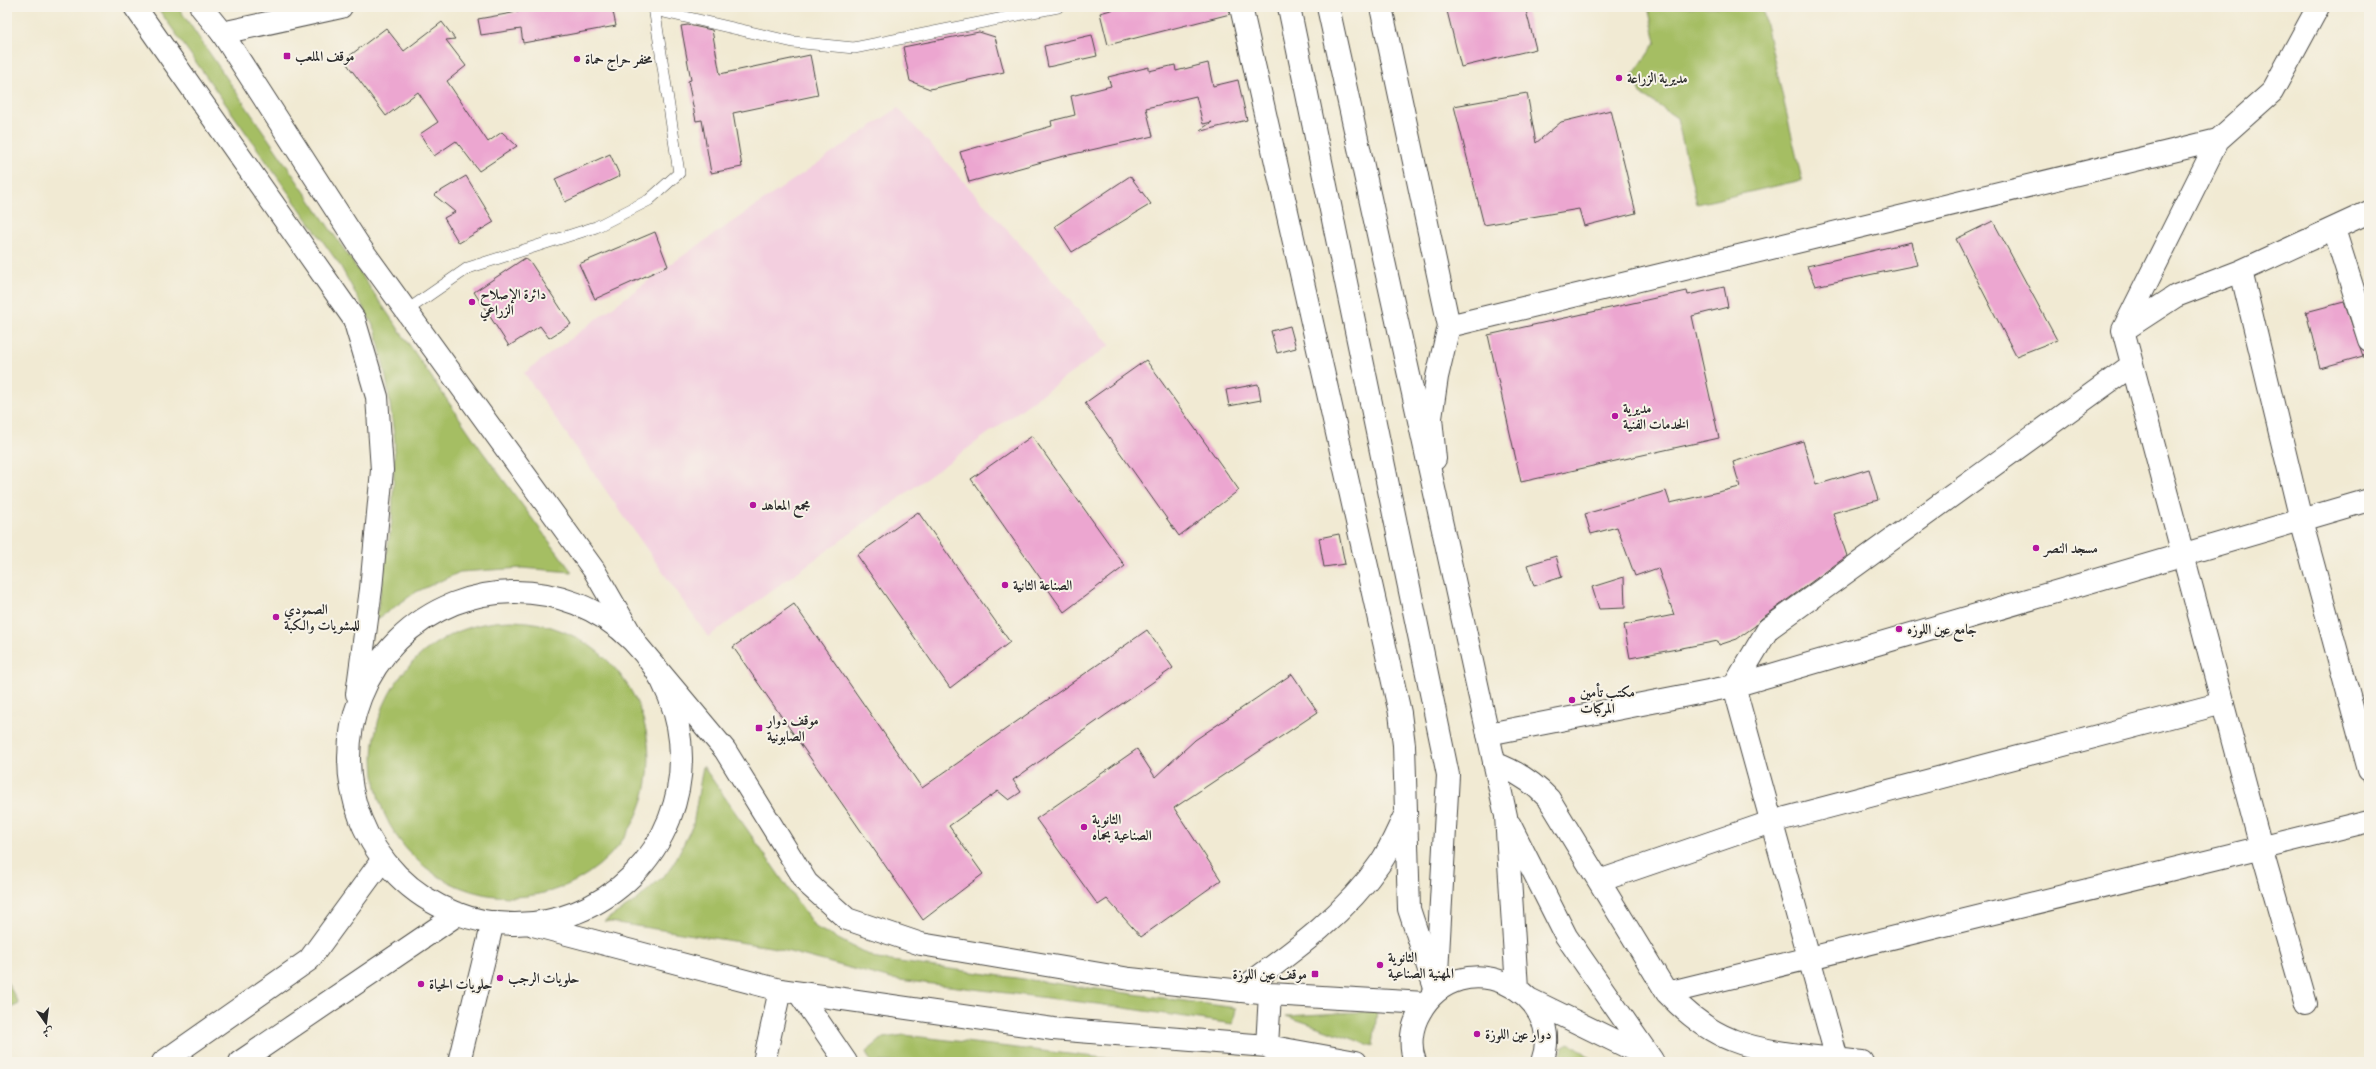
<svg xmlns="http://www.w3.org/2000/svg" width="2376" height="1069" font-family="Vollkorn,Amiri,serif">
<style>
.built{fill:#f3cfdf}
.green{fill:#a5be64;stroke:#687448}
.building{fill:#eca6d0}
.lines{fill:none;stroke-linecap:round;stroke-linejoin:round}
.lane-casing{stroke:#494844;stroke-width:12}
.street-casing{stroke:#494844;stroke-width:24}
.secondary-casing{stroke:#494844;stroke-width:24}
.primary-casing{stroke:#494844;stroke-width:24}
.lane{stroke:#fff;stroke-width:11}
.street{stroke:#fff;stroke-width:22}
.secondary{stroke:#fff;stroke-width:22}
.primary{stroke:#fff;stroke-width:22}
.poi-dot{fill:#b5179e;stroke:#f7f3e8;stroke-width:1.5}
.labels{text-anchor:middle;stroke-width:4;stroke-linejoin:round;paint-order:stroke}
.poi-label{font-size:14px;font-weight:bold;fill:#2b2b2b;stroke:#f7f3e8;text-anchor:start}
</style>
<rect width="100%" height="100%" fill="#f7f3e8"/>
<filter id="ink" filterUnits="userSpaceOnUse"><feTurbulence type="fractalNoise" baseFrequency=".025" numOctaves="2"/><feDisplacementMap in="SourceGraphic" scale="8" xChannelSelector="R" yChannelSelector="G"/><feConvolveMatrix kernelMatrix="1 2 1 2 8 2 1 2 1" color-interpolation-filters="sRGB"/></filter>
<filter id="wash" filterUnits="userSpaceOnUse"><feTurbulence type="fractalNoise" baseFrequency=".012" numOctaves="4" result="noise"/><feDisplacementMap in="SourceGraphic" scale="16" xChannelSelector="R" yChannelSelector="G"/><feGaussianBlur stdDeviation="0.9" result="paint"/><feColorMatrix in="noise" values="0 0 0 0 0 0 0 0 0 0 0 0 0 0 0 0 0 1.4 0 .05"/><feComposite in="paint" operator="in"/></filter>
<g filter="url(#wash)">
<rect width="100%" height="100%" fill="#f1ead3"/>
<path class="built" d="M 898,108 L 1110,345 L 708,637 L 524,373 L 668,266 Z"/>
<path class="green" d="M 157,7 L 178,7 L 482,451 L 572,572 L 522,568 L 460,572 L 416,592 L 376,620 L 392,521 L 395,442 L 387,382 L 376,331 L 341,267 Z
M 1648,7 L 1762,7 L 1802,180 L 1697,204 L 1677,118 L 1640,93 L 1633,75 L 1656,42 Z
M373 759a138 138 0 1 1 276 0a138 138 0 1 1-276 0Z
M 703,766 L 815,927 L 877,959 L 1236,1008 L 1233,1024 L 1097,1004 L 891,979 L 771,947 L 604,921 L 637,900 L 671,869 L 693,825 Z
M 7,982 L 19,1004 L 7,1010 Z
M 1377,1011 L 1373,1046 L 1286,1016 Z
M 904,1035 L 1138,1062 L 871,1062 L 866,1052 L 883,1038 Z
M 1570,1043 L 1595,1062 L 1560,1062 L 1563,1047 Z"/>
<g id="blocks">
<path class="building" d="M 528,7 L 612,7 L 616,26 L 523,43 L 521,29 L 481,35 L 478,19 L 518,12 L 517,9 Z
M 1122,7 L 1229,7 L 1230,14 L 1108,45 L 1100,13 Z
M 1446,7 L 1525,7 L 1536,49 L 1461,67 Z
M 442,22 L 455,39 L 446,40 L 466,66 L 447,81 L 488,142 L 502,132 L 517,146 L 479,171 L 456,141 L 434,156 L 420,134 L 438,122 L 418,92 L 386,116 L 344,60 L 386,28 L 404,51 Z
M 688,25 L 712,30 L 720,74 L 810,55 L 818,95 L 733,113 L 742,167 L 711,173 L 702,120 L 696,121 L 688,81 L 691,80 L 681,26 Z
M 979,32 L 995,37 L 1004,72 L 930,89 L 910,81 L 903,47 Z
M 1092,35 L 1097,56 L 1048,67 L 1044,46 Z
M 1208,63 L 1213,86 L 1238,80 L 1247,120 L 1201,131 L 1200,130 L 1212,122 L 1203,124 L 1196,96 L 1146,108 L 1153,136 L 1060,157 L 969,182 L 960,152 L 1052,126 L 1051,121 L 1075,115 L 1071,96 L 1111,86 L 1108,77 L 1149,67 L 1149,71 L 1175,65 L 1176,71 Z
M 1527,93 L 1536,143 L 1561,122 L 1611,110 L 1636,213 L 1584,226 L 1579,209 L 1484,225 L 1454,106 Z
M 610,154 L 620,176 L 565,202 L 555,179 Z
M 466,176 L 494,222 L 459,243 L 444,218 L 455,212 L 434,195 Z
M 1130,176 L 1151,204 L 1072,252 L 1055,226 Z
M 1993,221 L 2057,340 L 2016,356 L 1956,239 Z
M 655,232 L 668,266 L 595,299 L 579,264 Z
M 1911,242 L 1917,265 L 1815,286 L 1807,266 Z
M 525,258 L 531,263 L 571,324 L 549,338 L 540,326 L 509,346 L 474,292 Z
M 1724,287 L 1728,307 L 1692,316 L 1719,438 L 1521,482 L 1488,335 L 1687,291 L 1688,295 Z
M 2344,302 L 2363,356 L 2320,368 L 2306,312 Z
M 1290,326 L 1296,348 L 1277,353 L 1271,331 Z
M 1146,360 L 1239,490 L 1179,536 L 1085,403 Z
M 1258,384 L 1261,400 L 1229,406 L 1226,390 Z
M 1032,436 L 1125,566 L 1064,612 L 971,479 Z
M 1803,441 L 1816,485 L 1869,469 L 1878,500 L 1833,513 L 1847,556 L 1761,619 L 1755,626 L 1737,639 L 1719,645 L 1718,641 L 1630,658 L 1624,625 L 1674,615 L 1658,568 L 1635,576 L 1617,527 L 1591,534 L 1585,514 L 1666,491 L 1670,503 L 1740,487 L 1733,462 Z
M 918,512 L 1010,642 L 950,688 L 857,555 Z
M 1339,534 L 1345,564 L 1324,567 L 1319,538 Z
M 1556,556 L 1562,577 L 1534,586 L 1527,565 Z
M 1624,577 L 1625,608 L 1599,609 L 1592,587 Z
M 794,604 L 922,788 L 1147,630 L 1173,668 L 1013,780 L 1021,792 L 1009,800 L 998,791 L 949,826 L 983,874 L 923,920 L 733,647 Z
M 1292,674 L 1318,712 L 1174,808 L 1221,880 L 1141,937 L 1107,899 L 1098,905 L 1036,819 L 1137,749 L 1155,777 L 1195,740 Z"/>
</g>
</g>
<g filter="url(#ink)">
<use href="#blocks" fill-opacity="0" stroke="#494844" stroke-width="1"/>
<g class="lines">
<g class="lane-casing">
<path id="lane" d="M 655,10 L 793,42 L 854,48 L 1058,7
M 406,311 L 468,268 L 596,227 L 649,200 L 679,173 L 654,7"/>
</g>
<g class="street-casing">
<path id="street" d="M 1241,7 L 1400,713 L 1404,745 L 1409,909 L 1436,991
M 1381,7 L 1449,326 L 1437,377 L 1431,418 L 1435,459
M 222,33 L 341,7
M 2334,229 L 2369,340
M 2241,271 L 2301,520 L 2369,770
M 1449,326 L 2218,140
M 2124,330 L 2176,296 L 2241,271 L 2369,212
M 1488,734 L 1734,686 L 2369,500
M 1494,763 C 1516,771 1533,782 1549,799 L 1667,993 C 1686,1013 1706,1030 1732,1040 C 1766,1054 1824,1057 1862,1062
M 1599,881 L 1771,822 L 2223,703
M 799,993 L 846,1062
M 1667,993 L 2369,821
M 2306,1004 L 2261,847 L 2123,330 L 2218,140 L 2272,92 L 2318,7
M 1837,1059 L 1734,686 L 1768,629 L 2132,365
M 459,1062 L 493,922
M 764,1062 L 780,990"/>
</g>
<g class="secondary-casing">
<path id="secondary" d="M 163,1062 L 309,960 L 383,859
M 240,1062 L 458,914"/>
</g>
<g class="primary-casing">
<path id="primary" d="M 135,7 L 354,319 L 377,397 L 382,470 L 371,589 L 357,694
M 201,7 L 222,33 L 360,247 L 594,570 L 637,645 L 725,750 L 807,883 L 847,919 L 921,944 L 1130,979 L 1270,994 L 1425,1003
M 1289,7 L 1448,775 L 1436,991
M 1328,7 L 1506,816 L 1517,988
M349 758a166 166 0 1 1 332 0a166 166 0 1 1-332 0Z
M 1510,825 L 1566,936 L 1652,1060
M 533,925 L 780,990 L 1053,1029 L 1267,1046 L 1356,1062
M 1239,991 C 1291,953 1344,916 1381,862 C 1391,847 1398,829 1406,813
M 1270,994 L 1267,1046 L 1279,1054
M 1529,999 L 1650,1058
M 1415,1062 C 1409,1046 1411,1027 1420,1012 C 1460,941 1568,990 1542,1062"/>
</g>
<use href="#lane" class="lane"/>
<use href="#street" class="street"/>
<use href="#secondary" class="secondary"/>
<use href="#primary" class="primary"/>
</g>
</g>
<g class="poi-dot">
<rect x="283" y="52" width="8" height="8" rx="2"/>
<circle cx="577" cy="59" r="4"/>
<circle cx="1619" cy="78" r="4"/>
<circle cx="472" cy="302" r="4"/>
<circle cx="1615" cy="416" r="4"/>
<circle cx="753" cy="505" r="4"/>
<circle cx="2036" cy="548" r="4"/>
<circle cx="1005" cy="585" r="4"/>
<circle cx="276" cy="617" r="4"/>
<circle cx="1899" cy="629" r="4"/>
<circle cx="1572" cy="700" r="4"/>
<rect x="755" y="724" width="8" height="8" rx="2"/>
<circle cx="1084" cy="827" r="4"/>
<circle cx="1380" cy="965" r="4"/>
<rect x="1311" y="970" width="8" height="8" rx="2"/>
<circle cx="500" cy="978" r="4"/>
<circle cx="421" cy="984" r="4"/>
<circle cx="1477" cy="1034" r="4"/>
</g>
<g class="labels">
<g class="poi-label">
<text x="295" y="61">موقف الملعب</text>
<text x="585" y="64">مخفر حراج حماة</text>
<text x="1627" y="83">مديرية الزراعة</text>
<text x="480" y="299">دائرة الإصلاح<tspan x="480" dy="16">الزراعي</tspan></text>
<text x="1623" y="413">مديرية<tspan x="1623" dy="16">الخدمات الفنية</tspan></text>
<text x="761" y="510">مجمع المعاهد</text>
<text x="2044" y="553">مسجد النصر</text>
<text x="1013" y="590">الصناعة الثانية</text>
<text x="284" y="614">الصمودي<tspan x="284" dy="16">للمشويات والكبة</tspan></text>
<text x="1907" y="634">جامع عين اللوزه</text>
<text x="1580" y="697">مكتب تأمين<tspan x="1580" dy="16">المركبات</tspan></text>
<text x="767" y="725">موقف دوار<tspan x="767" dy="16">الصابونية</tspan></text>
<text x="1092" y="824">الثانوية<tspan x="1092" dy="16">الصناعية بحماه</tspan></text>
<text x="1388" y="962">الثانوية<tspan x="1388" dy="16">المهنية الصناعية</tspan></text>
<text x="1307" y="979" text-anchor="end">موقف عين اللوزة</text>
<text x="508" y="983">حلويات الرجب</text>
<text x="429" y="989">حلويات الحياة</text>
<text x="1485" y="1039">دوار عين اللوزة</text>
</g>
</g>
<rect width="2376" height="1069" fill="none" stroke="#f7f3e8" stroke-width="24"/>
<g transform="translate(46 1023) rotate(166)" stroke="#f7f3e8" stroke-width="3" paint-order="stroke">
<path d="M0-3L7 15L0 10L-7 15Z" fill="#2b2b2b"/>
<text y="-6" font-size="11" font-weight="bold" text-anchor="middle" fill="#2b2b2b">ش</text>
</g>
</svg>
